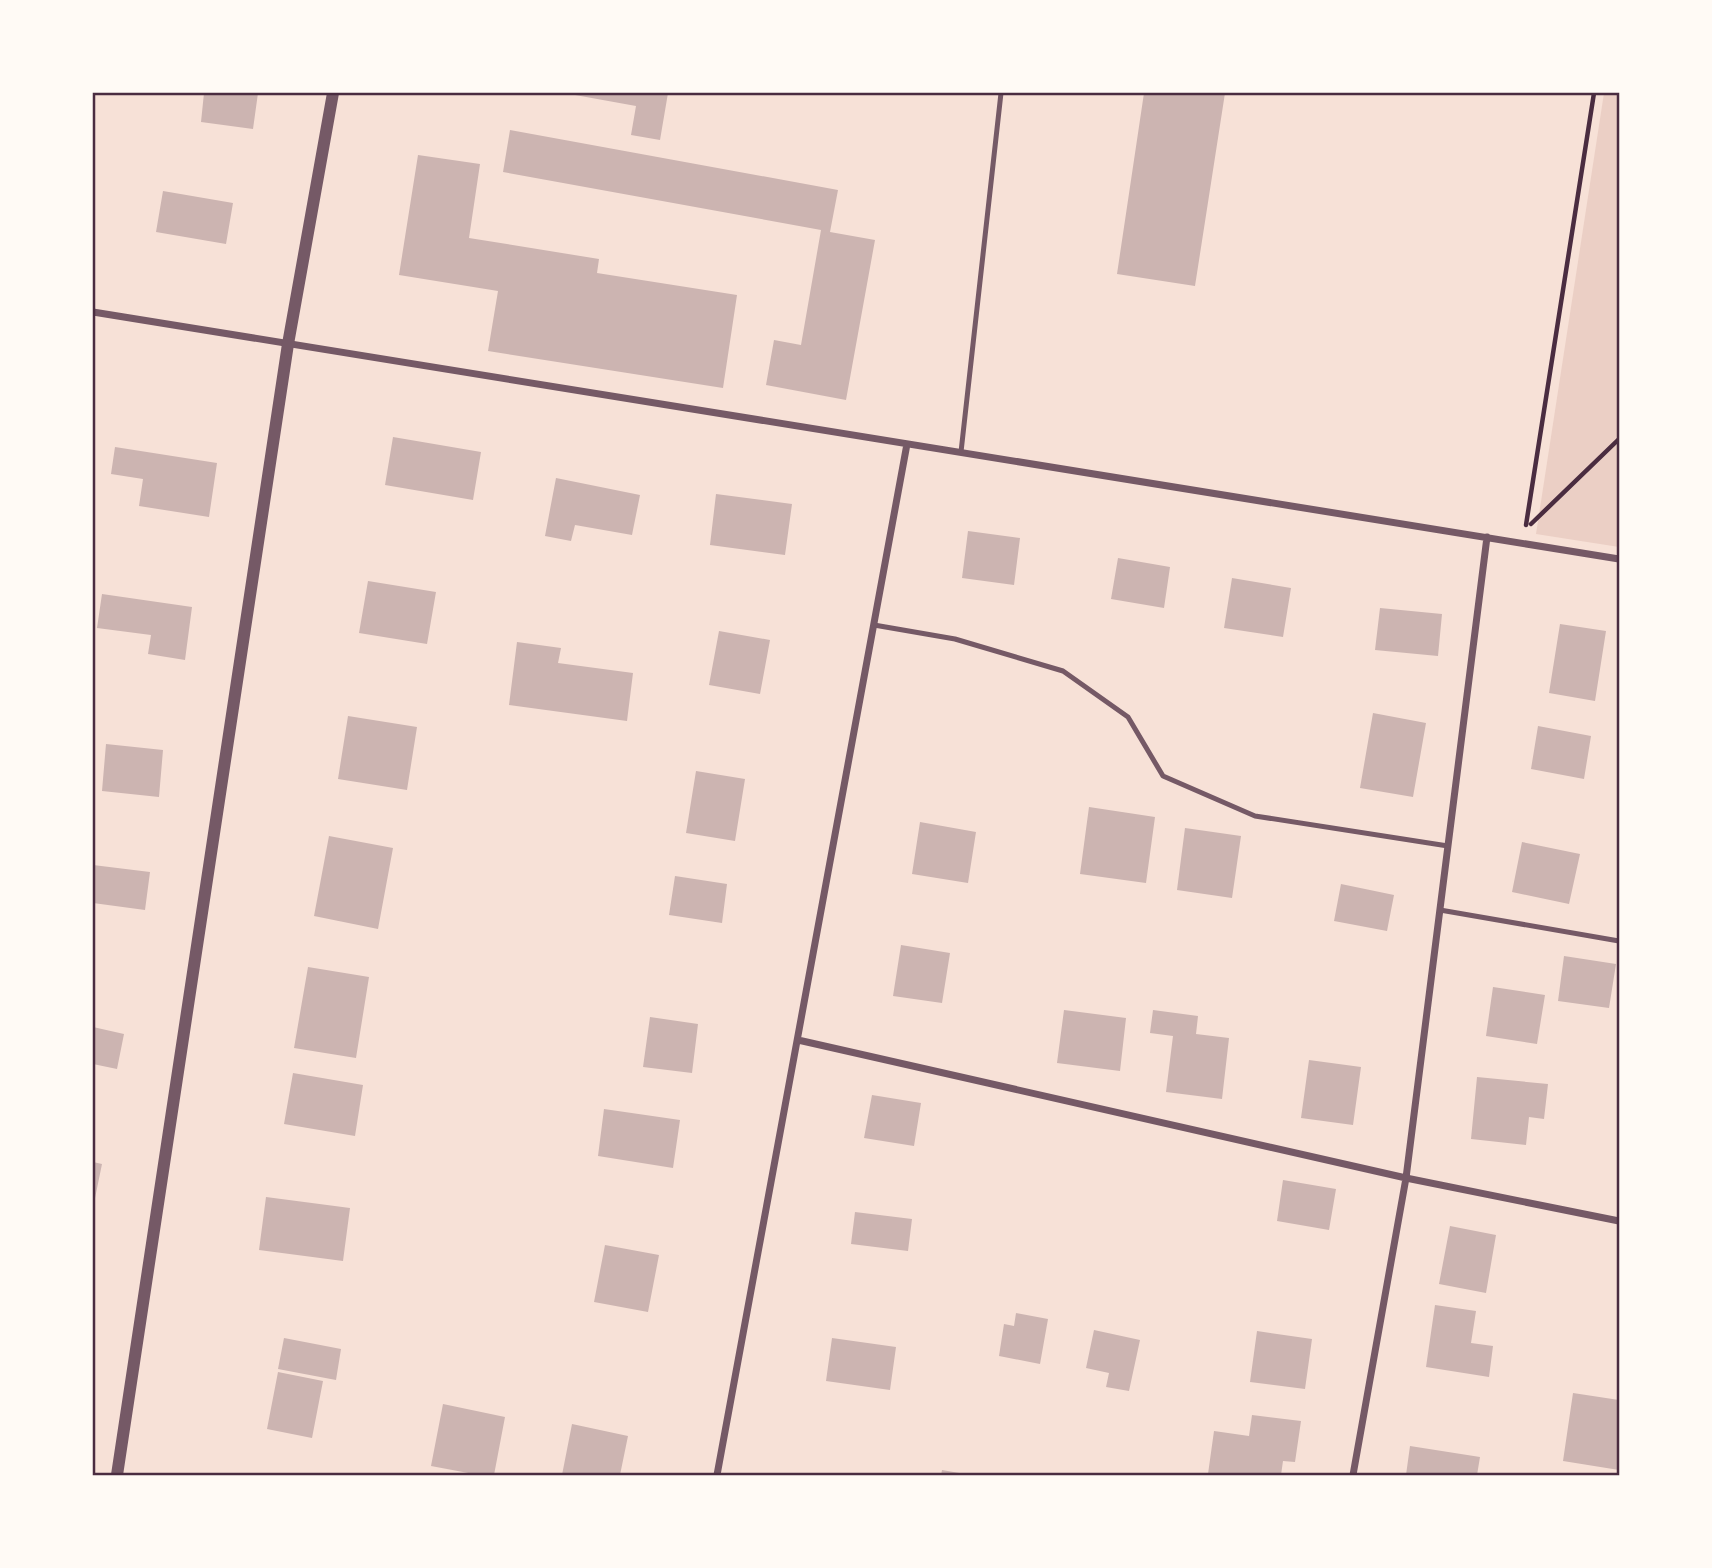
<svg xmlns="http://www.w3.org/2000/svg" width="1712" height="1568" font-family="'Noto Serif',serif">
<style>
.green{fill:#ebcfc5}
.building{fill:#ccb4b1}
.lines{fill:none;stroke-linecap:round;stroke-linejoin:round}
.path{stroke:#4a2c40;stroke-width:4.5}
.service{stroke:#755966;stroke-width:5}
.minor{stroke:#755966;stroke-width:7}
.tertiary{stroke:#755966;stroke-width:12}
.neatline{fill:none;stroke:#4a2c40;stroke-width:2.5}
</style>
<rect width="100%" height="100%" fill="#f7e1d7"/>
<path class="green" d="M 1604,93 L 1619,93 L 1619,547 L 1536,534 Z"/>
<path class="building" d="M 204,93 L 258,93 L 253,129 L 201,122 Z
M 564,93 L 668,93 L 660,140 L 631,135 L 636,106 Z
M 1144,93 L 1225,93 L 1195,286 L 1117,274 Z
M 510,130 L 838,190 L 830,232 L 875,240 L 846,400 L 766,385 L 774,340 L 801,345 L 821,230 L 503,172 Z
M 418,155 L 480,164 L 469,238 L 599,259 L 597,273 L 737,295 L 723,388 L 488,351 L 498,291 L 399,275 Z
M 163,191 L 233,203 L 226,244 L 156,232 Z
M 393,437 L 481,452 L 473,500 L 385,485 Z
M 115,447 L 217,463 L 209,517 L 139,506 L 143,479 L 111,474 Z
M 556,478 L 640,495 L 632,535 L 575,525 L 571,541 L 545,536 Z
M 716,494 L 792,504 L 785,555 L 710,545 Z
M 968,531 L 1020,538 L 1014,585 L 962,578 Z
M 1118,558 L 1170,567 L 1164,608 L 1111,599 Z
M 1232,578 L 1291,588 L 1283,637 L 1224,628 Z
M 368,581 L 436,592 L 427,644 L 359,633 Z
M 102,594 L 192,607 L 185,660 L 148,654 L 151,635 L 97,628 Z
M 1380,608 L 1442,614 L 1438,656 L 1375,650 Z
M 1560,624 L 1606,631 L 1595,701 L 1549,693 Z
M 719,631 L 770,640 L 760,694 L 709,685 Z
M 517,642 L 561,648 L 558,663 L 633,673 L 627,721 L 509,705 Z
M 1373,713 L 1426,723 L 1413,797 L 1360,788 Z
M 348,716 L 417,727 L 407,790 L 338,779 Z
M 1538,726 L 1591,736 L 1584,779 L 1531,769 Z
M 106,744 L 163,750 L 159,797 L 102,791 Z
M 696,771 L 745,779 L 735,841 L 686,833 Z
M 1089,807 L 1155,817 L 1146,883 L 1080,874 Z
M 920,822 L 976,832 L 968,883 L 912,874 Z
M 1185,828 L 1241,836 L 1232,898 L 1177,890 Z
M 329,836 L 393,848 L 378,929 L 314,916 Z
M 1522,842 L 1580,854 L 1569,904 L 1512,892 Z
M 93,865 L 150,872 L 145,910 L 93,903 Z
M 675,876 L 727,884 L 722,923 L 669,915 Z
M 1341,884 L 1394,895 L 1387,931 L 1334,921 Z
M 901,945 L 950,953 L 942,1003 L 893,996 Z
M 1564,956 L 1616,964 L 1609,1008 L 1558,1001 Z
M 308,967 L 369,977 L 356,1058 L 294,1048 Z
M 1493,987 L 1545,995 L 1537,1044 L 1486,1036 Z
M 1064,1010 L 1126,1018 L 1120,1071 L 1057,1063 Z
M 1153,1010 L 1198,1016 L 1196,1034 L 1229,1038 L 1222,1099 L 1166,1092 L 1173,1036 L 1150,1033 Z
M 650,1017 L 698,1024 L 692,1073 L 643,1067 Z
M 93,1027 L 124,1034 L 117,1069 L 93,1064 Z
M 1309,1060 L 1361,1067 L 1353,1125 L 1301,1118 Z
M 293,1073 L 363,1085 L 355,1136 L 284,1124 Z
M 1477,1077 L 1548,1084 L 1544,1119 L 1529,1117 L 1526,1145 L 1471,1139 Z
M 872,1095 L 921,1103 L 914,1146 L 864,1138 Z
M 604,1109 L 680,1120 L 673,1168 L 598,1156 Z
M 93,1162 L 102,1164 L 94,1203 L 93,1202 Z
M 1283,1180 L 1336,1189 L 1329,1230 L 1277,1221 Z
M 266,1197 L 350,1208 L 343,1261 L 259,1250 Z
M 855,1212 L 912,1219 L 908,1251 L 851,1244 Z
M 1450,1226 L 1496,1235 L 1486,1293 L 1439,1284 Z
M 605,1245 L 659,1255 L 648,1312 L 594,1302 Z
M 1435,1305 L 1476,1311 L 1471,1343 L 1493,1346 L 1489,1377 L 1426,1367 Z
M 1016,1313 L 1048,1319 L 1040,1364 L 999,1356 L 1004,1324 L 1014,1326 Z
M 1094,1330 L 1140,1340 L 1129,1391 L 1106,1387 L 1109,1373 L 1086,1368 Z
M 1257,1331 L 1312,1339 L 1305,1389 L 1250,1382 Z
M 284,1338 L 341,1349 L 336,1380 L 278,1369 Z
M 832,1338 L 896,1347 L 890,1390 L 826,1381 Z
M 278,1372 L 323,1381 L 312,1438 L 267,1429 Z
M 1573,1393 L 1619,1400 L 1619,1470 L 1563,1461 Z
M 443,1404 L 505,1417 L 494,1475 L 479,1475 L 431,1466 Z
M 1252,1415 L 1301,1421 L 1295,1462 L 1283,1461 L 1281,1475 L 1208,1474 L 1214,1431 L 1249,1436 Z
M 572,1424 L 628,1436 L 620,1475 L 562,1475 Z
M 1410,1446 L 1480,1457 L 1477,1475 L 1406,1475 Z
M 942,1470 L 965,1474 L 965,1475 L 941,1475 Z"/>
<g class="lines">
<path class="path" d="M 1531,524 L 1619,439
M 1526,525 L 1594,93"/>
<path class="service" d="M 961,452 L 1001,93
M 874,625 L 955,639 L 1063,671 L 1128,717 L 1163,776 L 1255,816 L 1448,846
M 1440,910 L 1619,941"/>
<path class="minor" d="M 93,312 L 1619,559
M 798,1040 L 1406,1178 L 1619,1221
M 717,1475 L 907,444
M 1353,1475 L 1406,1178 L 1487,537"/>
<path class="tertiary" d="M 117,1475 L 288,344 L 333,93"/>
</g>
<rect width="1712" height="1568" fill="none" stroke="#fffaf5" stroke-width="189"/>
<rect x="94" y="94" width="1524" height="1380" class="neatline"/>
</svg>
